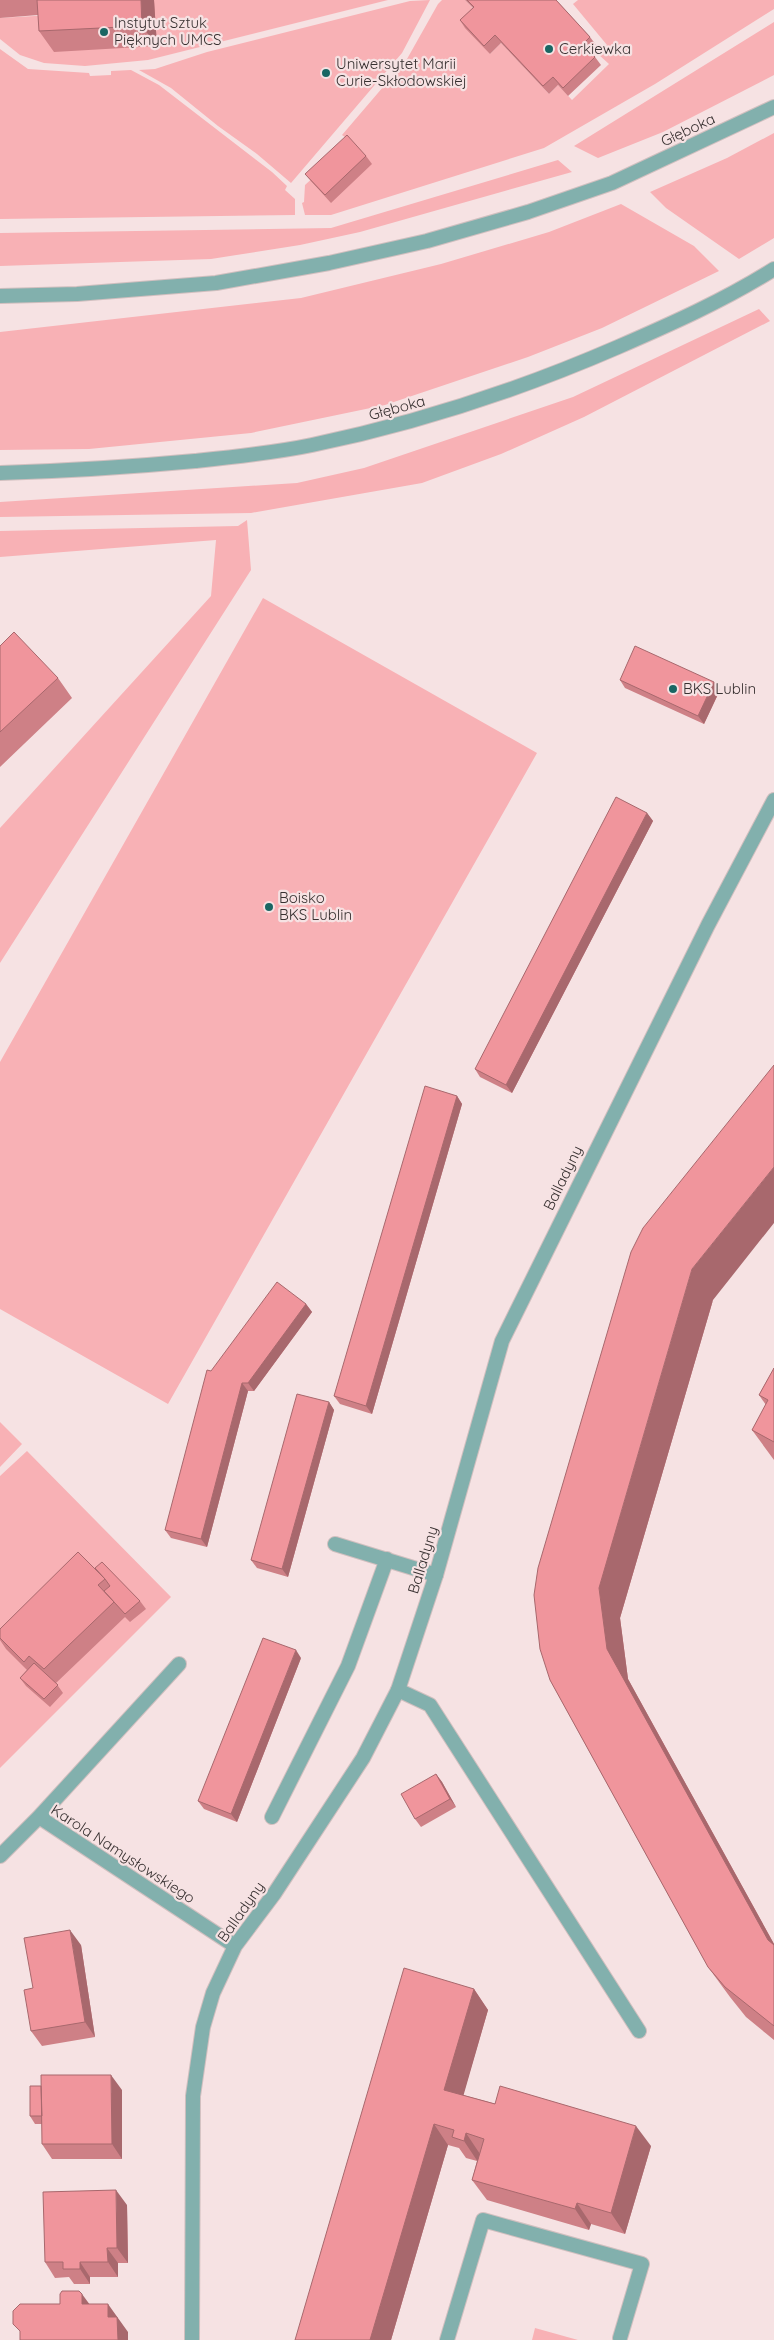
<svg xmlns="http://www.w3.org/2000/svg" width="774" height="2340" font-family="Quicksand,sans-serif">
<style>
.green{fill:#f8b1b5}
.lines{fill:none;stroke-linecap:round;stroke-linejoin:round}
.service-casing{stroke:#d0bfbf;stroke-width:16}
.minor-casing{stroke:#d0bfbf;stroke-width:16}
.tertiary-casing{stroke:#d0bfbf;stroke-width:16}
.service{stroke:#82b0ad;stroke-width:14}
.minor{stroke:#82b0ad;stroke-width:14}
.tertiary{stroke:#82b0ad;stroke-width:14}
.wall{fill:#ce8086}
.shaded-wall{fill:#a8686d}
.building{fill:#f0959c;stroke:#a8686d}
.poi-dot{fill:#196663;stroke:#f6e2e3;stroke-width:2}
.labels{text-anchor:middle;stroke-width:4.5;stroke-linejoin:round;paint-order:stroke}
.poi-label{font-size:15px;fill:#383131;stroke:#f6e2e3;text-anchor:start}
.street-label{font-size:15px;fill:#383131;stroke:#f6e2e3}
</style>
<rect width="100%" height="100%" fill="#f6e2e3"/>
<path class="green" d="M 154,0 L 388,0 L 148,60 L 85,66 L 44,63 L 20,55 L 0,39 L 0,18 L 52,15 Z
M 430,0 L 402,53 L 291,183 L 257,154 L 218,126 L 171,88 L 139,70 L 155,69 L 207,52 L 410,1 Z
M 442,0 L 465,0 L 479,15 L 490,54 L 501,43 L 549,94 L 558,85 L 572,100 L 609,64 L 598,54 L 607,45 L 573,4 L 578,0 L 774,0 L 774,9 L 655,84 L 544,148 L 331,215 L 305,215 L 302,203 L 304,202 L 305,185 L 352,142 L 342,135 L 407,59 L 438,4 Z
M 774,22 L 774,75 L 663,132 L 598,158 L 574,146 Z
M 0,49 L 28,69 L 89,73 L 90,76 L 111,75 L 111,71 L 131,70 L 159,85 L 272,172 L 287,186 L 285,190 L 295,199 L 295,215 L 0,219 Z
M 774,133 L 774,238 L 739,259 L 666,208 L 650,192 L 727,158 Z
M 558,160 L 572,172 L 360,232 L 300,245 L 211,259 L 0,266 L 0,233 L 331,228 Z
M 621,204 L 694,246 L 719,271 L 602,328 L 528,357 L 385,405 L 251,433 L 89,449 L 0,450 L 0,332 L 301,298 L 441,264 L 549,232 Z
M 759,309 L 770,321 L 584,417 L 501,454 L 422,483 L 251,513 L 0,517 L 0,502 L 297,483 L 364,468 L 573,397 Z
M 247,520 L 251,570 L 0,963 L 0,828 L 211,596 L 216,540 L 0,557 L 0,531 L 238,526 Z
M 263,598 L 537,753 L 168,1404 L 0,1309 L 0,1062 Z
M 0,1422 L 22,1444 L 0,1467 Z
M 27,1451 L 171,1597 L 0,1768 L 0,1476 Z
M 535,2328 L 578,2340 L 532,2340 Z"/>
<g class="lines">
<g class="service-casing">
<path id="service" d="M 335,1544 L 436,1575
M 398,1690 L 430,1705 L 639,2031
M 272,1817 L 348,1666 L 387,1559
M 447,2340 L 483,2220 L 642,2264 L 620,2338"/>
</g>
<g class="minor-casing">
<path id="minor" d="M 39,1817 L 235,1946
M 0,1856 L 39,1817 L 179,1664
M 192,2340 L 193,2096 L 203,2027 L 213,1993 L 235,1946 L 274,1894 L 363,1758 L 398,1690 L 436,1575 L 502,1341 L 708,925 L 774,800"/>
</g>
<g class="tertiary-casing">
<path id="tertiary" d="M 0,296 L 77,294 L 216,283 L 329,263 L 427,241 L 528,212 L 612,183 L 774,107
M 0,473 C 65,471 130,467 195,461 C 234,457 274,453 312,445 C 418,423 519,390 618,347 C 671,324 725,300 774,269"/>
</g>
<use href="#service" class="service"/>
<use href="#minor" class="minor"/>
<use href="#tertiary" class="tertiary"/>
</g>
<path class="wall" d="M 0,0 L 154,0 L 157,46 L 54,52 L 39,31 L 38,15 L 0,18 Z
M 465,0 L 556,0 L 590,37 L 596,45 L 590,51 L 595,57 L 601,65 L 568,96 L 558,85 L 549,94 L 501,43 L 490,54 L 465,28 L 460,20 L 473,8 Z
M 366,156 L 372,164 L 331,203 L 311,181 L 305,174 Z
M 0,646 L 58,678 L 72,698 L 0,767 Z
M 620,680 L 714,682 L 720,690 L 704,724 L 625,688 Z
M 647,813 L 653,821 L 512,1093 L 480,1077 L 475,1069 Z
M 457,1096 L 462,1104 L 372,1414 L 340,1404 L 334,1396 Z
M 713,1300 L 620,1618 L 628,1679 L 774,1944 L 774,2040 L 746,2017 L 730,1997 L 708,1967 L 550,1680 Z
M 306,1304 L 312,1312 L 254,1391 L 248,1391 L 207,1547 L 171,1538 L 165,1530 L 211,1371 Z
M 774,1368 L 774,1460 L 752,1430 L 766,1405 L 759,1395 Z
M 329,1402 L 334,1410 L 288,1577 L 257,1568 L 251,1560 Z
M 95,1568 L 140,1601 L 146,1609 L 130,1622 L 124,1616 L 125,1617 L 56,1683 L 63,1693 L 50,1707 L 26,1686 L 20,1678 L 27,1670 L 6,1649 L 0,1640 L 0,1629 Z
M 301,1658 L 237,1822 L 204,1809 L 198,1801 Z
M 436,1774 L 442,1782 L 456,1807 L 421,1827 L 415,1819 Z
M 81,1945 L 95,2037 L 42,2046 L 31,2031 L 33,1988 Z
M 474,1989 L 488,2010 L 463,2095 L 651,2146 L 625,2234 L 591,2224 L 589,2230 L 487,2200 L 472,2180 L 477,2161 L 466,2158 L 459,2148 L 448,2145 L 391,2340 L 295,2340 Z
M 122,2090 L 122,2159 L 52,2159 L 42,2144 L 42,2124 L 35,2124 L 30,2116 Z
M 127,2205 L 128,2263 L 118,2263 L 118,2277 L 90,2277 L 90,2284 L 74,2284 L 69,2277 L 55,2278 L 45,2262 Z"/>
<path class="shaded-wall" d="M 141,0 L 154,0 L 157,46 L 142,26 Z
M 714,682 L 720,690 L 704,724 L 698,716 Z
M 647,813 L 653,821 L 512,1093 L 506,1085 Z
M 457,1096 L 462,1104 L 372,1414 L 366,1406 Z
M 774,1167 L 774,1223 L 713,1300 L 620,1618 L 628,1679 L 774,1944 L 774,1949 L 768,1940 L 607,1649 L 599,1588 L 692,1269 Z
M 306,1304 L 312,1312 L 254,1391 L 248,1383 Z
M 242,1383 L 248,1391 L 207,1547 L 201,1539 Z
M 329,1402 L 334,1410 L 288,1577 L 282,1569 Z
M 296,1650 L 301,1658 L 237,1822 L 231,1814 Z
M 436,1774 L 442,1782 L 456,1807 L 450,1799 Z
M 70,1930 L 81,1945 L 95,2037 L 85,2022 Z
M 474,1989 L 488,2010 L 459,2111 L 444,2090 Z
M 111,2075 L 122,2090 L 122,2159 L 112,2144 Z
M 434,2124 L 448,2145 L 391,2340 L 370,2340 Z
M 636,2126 L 651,2146 L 625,2234 L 611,2213 Z
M 466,2133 L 480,2154 L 478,2162 L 464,2141 Z
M 116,2190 L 127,2205 L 128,2263 L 117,2248 Z
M 577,2203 L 591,2224 L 589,2230 L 575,2209 Z
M 107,2248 L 118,2263 L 118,2277 L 108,2262 Z
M 80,2262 L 90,2277 L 90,2284 L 80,2269 Z
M 82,2294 L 93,2309 L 82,2304 Z
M 108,2304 L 128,2332 L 128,2340 L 118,2340 L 108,2317 Z"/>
<path class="building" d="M 37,0 L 141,0 L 142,26 L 39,31 Z
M 467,0 L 556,0 L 590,37 L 583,44 L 595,57 L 563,88 L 553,77 L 543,86 L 495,35 L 484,46 L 460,20 L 474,7 Z
M 347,135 L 366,156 L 325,195 L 305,174 Z
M 14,632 L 58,678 L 0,732 L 0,646 Z
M 635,646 L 714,682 L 698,716 L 620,680 Z
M 616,797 L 647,813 L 506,1085 L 475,1069 Z
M 774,1065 L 774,1167 L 692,1269 L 599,1588 L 607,1649 L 768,1940 L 774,1945 L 774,2026 L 725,1987 L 708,1967 L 550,1680 L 540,1649 L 534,1595 L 538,1568 L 631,1252 L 643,1228 Z
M 425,1086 L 457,1096 L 366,1406 L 334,1396 Z
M 277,1282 L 306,1304 L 248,1383 L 242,1383 L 201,1539 L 165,1530 L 207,1370 L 211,1371 Z
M 774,1368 L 774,1442 L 752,1430 L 768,1400 L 759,1395 Z
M 297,1394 L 329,1402 L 282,1569 L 251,1560 Z
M 78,1552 L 105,1579 L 98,1585 L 114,1602 L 44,1669 L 29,1656 L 24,1662 L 0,1638 L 0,1629 Z
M 102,1562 L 140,1601 L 125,1614 L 104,1591 L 110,1586 L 105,1579 L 95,1568 Z
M 263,1638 L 296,1650 L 231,1814 L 198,1801 Z
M 34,1663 L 58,1685 L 44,1699 L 20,1678 Z
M 436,1774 L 450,1799 L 415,1819 L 401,1794 Z
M 70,1930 L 85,2022 L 31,2031 L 24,1990 L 33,1988 L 24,1938 Z
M 404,1968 L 474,1989 L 444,2090 L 495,2104 L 500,2086 L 636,2126 L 611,2213 L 577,2203 L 575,2209 L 472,2180 L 484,2139 L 466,2133 L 464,2141 L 452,2137 L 454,2130 L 434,2124 L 370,2340 L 295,2340 Z
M 41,2075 L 111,2075 L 112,2144 L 42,2144 Z
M 30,2086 L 41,2086 L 42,2116 L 30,2116 Z
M 116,2190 L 117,2248 L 107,2248 L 108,2262 L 80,2262 L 80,2269 L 63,2269 L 63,2262 L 45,2262 L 43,2192 Z
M 62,2291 L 79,2291 L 82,2294 L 82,2304 L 108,2304 L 108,2317 L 117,2317 L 118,2340 L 20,2340 L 20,2331 L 13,2324 L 13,2311 L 20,2304 L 60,2304 L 60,2294 Z"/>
<g class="poi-dot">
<circle cx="104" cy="32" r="5"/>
<circle cx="549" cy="49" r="5"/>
<circle cx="326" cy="73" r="5"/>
<circle cx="673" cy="689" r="5"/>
<circle cx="269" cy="907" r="5"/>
</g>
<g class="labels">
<g class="poi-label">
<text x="114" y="28">Instytut Sztuk<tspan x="114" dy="17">Pięknych UMCS</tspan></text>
<text x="559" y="54">Cerkiewka</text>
<text x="336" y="69">Uniwersytet Marii<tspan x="336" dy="17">Curie-Skłodowskiej</tspan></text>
<text x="683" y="694">BKS Lublin</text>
<text x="279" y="903">Boisko<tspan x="279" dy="17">BKS Lublin</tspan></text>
</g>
<g class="street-label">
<text transform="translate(688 130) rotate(-25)" y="5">Głęboka</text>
<text transform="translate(397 408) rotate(-15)" y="5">Głęboka</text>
<text transform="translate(563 1178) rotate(-64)" y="5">Balladyny</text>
<text transform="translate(423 1560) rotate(-73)" y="5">Balladyny</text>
<text transform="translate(123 1854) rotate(33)" y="5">Karola Namysłowskiego</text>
<text transform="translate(241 1912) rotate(-55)" y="5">Balladyny</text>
</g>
</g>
</svg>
